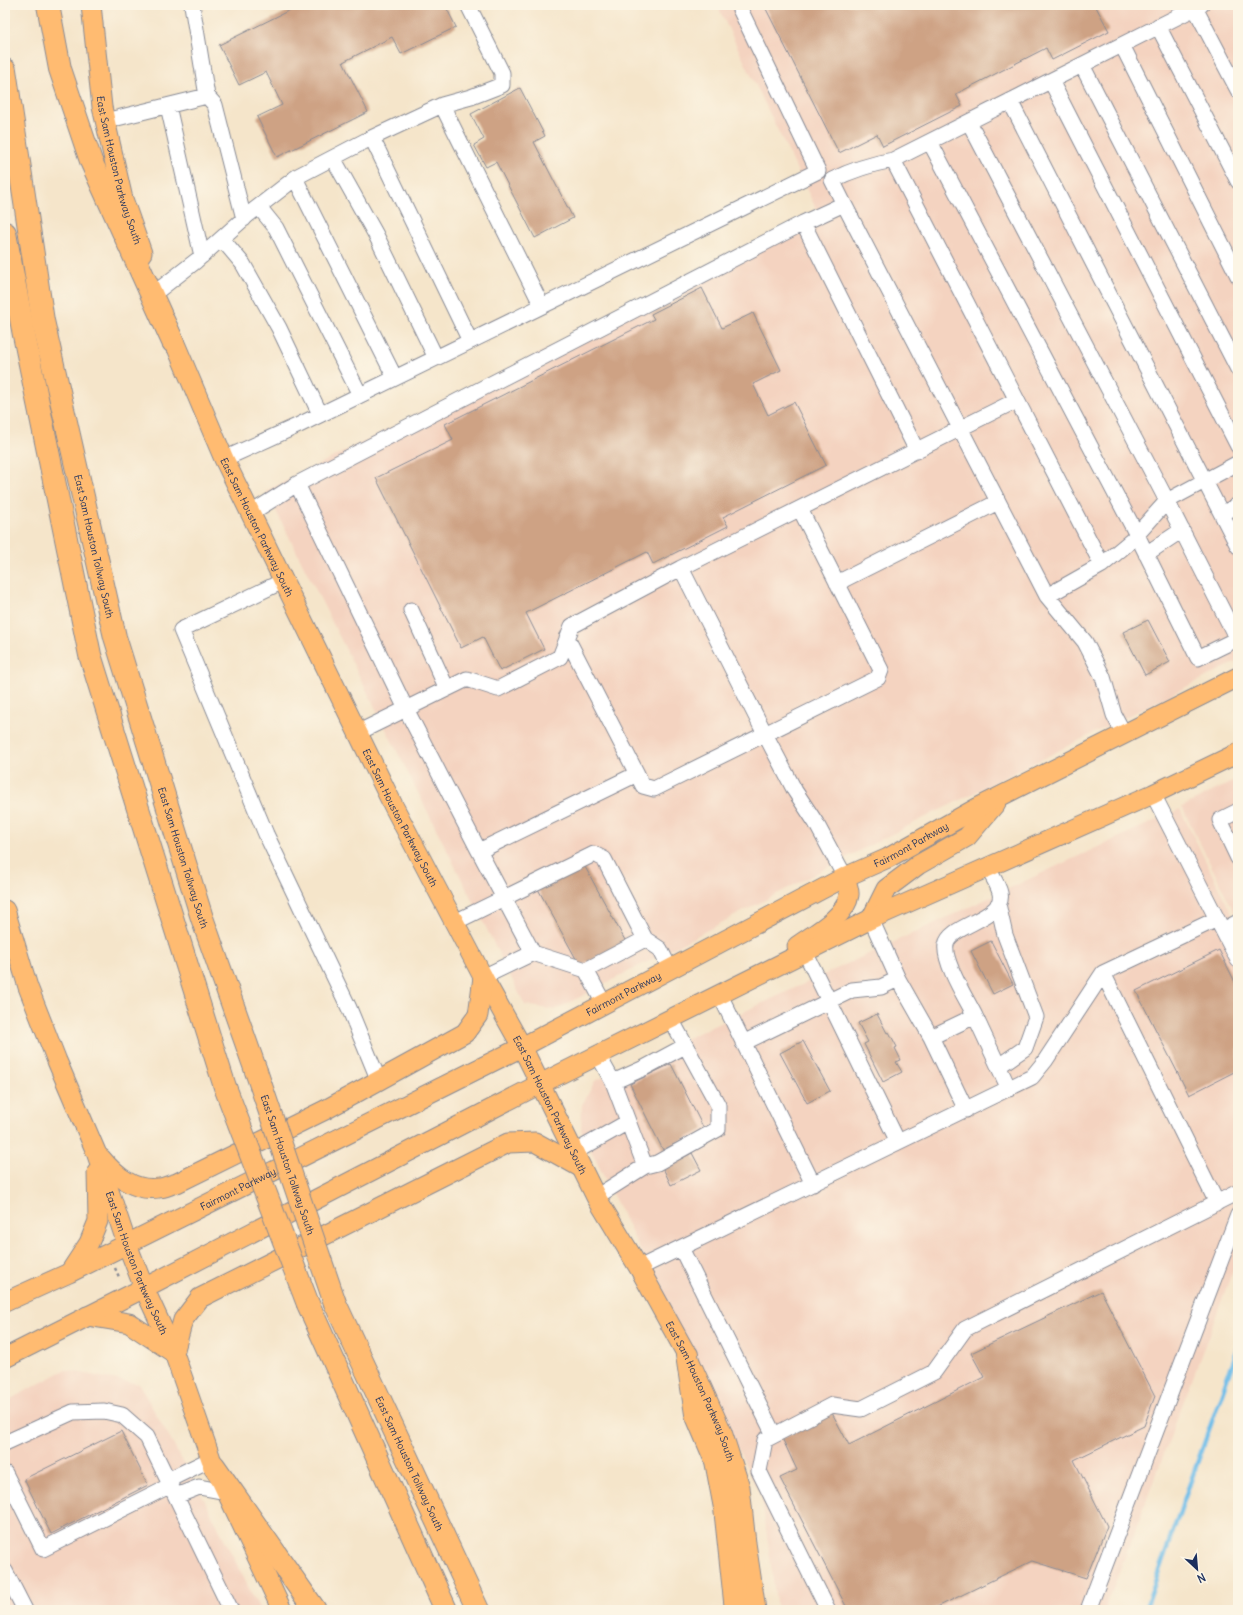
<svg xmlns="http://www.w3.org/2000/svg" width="1243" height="1615" font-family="Delius,sans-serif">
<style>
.built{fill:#f4d3c0}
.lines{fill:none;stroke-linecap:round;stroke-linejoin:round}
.stream{stroke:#6ebde9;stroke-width:4.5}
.building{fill:#cea284}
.minor-casing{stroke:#888a94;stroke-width:17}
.major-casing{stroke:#888a94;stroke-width:21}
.highway-casing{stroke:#888a94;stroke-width:24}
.path{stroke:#888a94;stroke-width:2.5;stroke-dasharray:3 3;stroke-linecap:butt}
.minor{stroke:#fff;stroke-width:15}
.major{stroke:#ffbb71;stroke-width:19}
.highway{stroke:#ffbb71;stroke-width:22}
.highway-bridge-casing{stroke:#888a94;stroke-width:24;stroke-linecap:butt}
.highway-bridge{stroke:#ffbb71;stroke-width:22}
.labels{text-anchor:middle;stroke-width:3;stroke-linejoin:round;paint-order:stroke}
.street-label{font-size:10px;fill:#1b2f5e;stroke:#fcf5e5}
</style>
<rect width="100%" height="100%" fill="#fcf5e5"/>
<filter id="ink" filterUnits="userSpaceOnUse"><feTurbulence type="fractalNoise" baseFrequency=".025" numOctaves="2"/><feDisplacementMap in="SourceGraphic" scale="8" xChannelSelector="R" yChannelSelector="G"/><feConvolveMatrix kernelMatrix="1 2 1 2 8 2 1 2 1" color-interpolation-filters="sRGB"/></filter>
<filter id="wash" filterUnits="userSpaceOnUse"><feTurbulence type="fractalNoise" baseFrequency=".012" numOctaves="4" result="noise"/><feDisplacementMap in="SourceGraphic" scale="16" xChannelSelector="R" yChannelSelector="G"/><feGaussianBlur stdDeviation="0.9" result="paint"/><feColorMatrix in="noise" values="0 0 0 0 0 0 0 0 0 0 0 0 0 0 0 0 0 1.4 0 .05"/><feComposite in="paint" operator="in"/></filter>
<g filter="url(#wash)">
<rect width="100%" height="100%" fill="#f5e5ca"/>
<path class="built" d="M 717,5 L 1238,5 L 1238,661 L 876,842 L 555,1010 L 525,1005 L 266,491 L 818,213 Z
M 1238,779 L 1238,920 L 1182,807 Z
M 1180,809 L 1238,926 L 1238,1257 L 1105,1610 L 777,1610 L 762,1498 L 581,1130 L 582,1105 L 595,1081 Z
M 65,1370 L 139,1384 L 204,1499 L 260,1610 L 5,1610 L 5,1402 Z"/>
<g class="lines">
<path class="stream" d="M 1145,1610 L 1238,1348"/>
</g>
<g id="blocks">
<path class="building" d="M 300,5 L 445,5 L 456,27 L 401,54 L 392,37 L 343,62 L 368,112 L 277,157 L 257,117 L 282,105 L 266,72 L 239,85 L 219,45 Z
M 764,5 L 1095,5 L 1109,31 L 1052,60 L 1046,48 L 956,94 L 962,106 L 883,146 L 877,134 L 839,153 Z
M 520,88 L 545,136 L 534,142 L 573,218 L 535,238 L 496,162 L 486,167 L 474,145 L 484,139 L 471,114 Z
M 702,288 L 722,328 L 753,313 L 781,370 L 753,384 L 768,415 L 794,402 L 826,465 L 723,517 L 728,526 L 653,564 L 647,552 L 526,613 L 544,649 L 500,671 L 483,637 L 461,648 L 376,478 L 453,440 L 445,424 L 654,319 L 651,314 Z
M 1148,620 L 1170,662 L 1145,675 L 1123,632 Z
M 584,865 L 626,942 L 580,966 L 538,889 Z
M 991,941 L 1013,984 L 993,994 L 971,951 Z
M 1219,950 L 1238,988 L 1238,1070 L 1189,1095 L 1136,991 Z
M 877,1014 L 887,1033 L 889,1032 L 897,1047 L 895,1048 L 901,1060 L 896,1062 L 902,1072 L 883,1082 L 864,1044 L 868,1042 L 858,1023 Z
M 803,1041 L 830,1091 L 807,1103 L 780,1053 Z
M 671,1064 L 704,1129 L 663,1150 L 630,1084 Z
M 692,1153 L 701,1170 L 671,1185 L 663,1168 Z
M 1101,1291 L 1155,1396 L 1144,1426 L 1074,1460 L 1107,1526 L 1086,1578 L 1032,1561 L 931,1610 L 848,1610 L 780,1478 L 797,1470 L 782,1438 L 832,1413 L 849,1445 L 984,1377 L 971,1353 Z
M 121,1431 L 148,1485 L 51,1534 L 24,1479 Z"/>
</g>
</g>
<g filter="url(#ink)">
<use href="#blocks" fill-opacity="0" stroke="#888a94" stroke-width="1"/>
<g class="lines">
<g class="minor-casing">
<path id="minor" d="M 192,5 L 207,96 L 215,105 L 244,219
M 1195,8 L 1238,90
M 1158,26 L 1238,181
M 1122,45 L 1238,276
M 1082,65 L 1238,369
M 1051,81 L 1238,446
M 1010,101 L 1238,546
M 442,105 L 471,97 L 502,85 L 502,73 L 468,5
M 168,106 L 202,256
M 105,121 L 207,96
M 372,138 L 470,341
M 930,142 L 1137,535 L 1198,658 L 1237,639 L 1167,501 L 969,122
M 333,158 L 376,235 L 436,358
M 295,178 L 395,378
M 844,204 L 832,180 C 852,170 871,164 893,160
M 259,207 L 276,228 L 360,395
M 803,223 L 917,451
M 222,239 L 243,264 L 279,328 L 320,414
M 156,292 L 196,261 L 249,214 L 298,176 L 367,140 L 442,105 L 542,306
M 224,459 L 299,425 L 818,171 L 738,5
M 297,484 L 406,709 L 479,851 L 637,774 L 643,786 L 654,789 L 878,678 L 881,670 L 800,509
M 251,513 L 297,484 L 803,223 L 844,204 L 1047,596 L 1085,642 L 1103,677 L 1114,715 L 1124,734
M 1222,514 L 1238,505
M 1146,554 L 1182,530
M 1102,565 L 893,160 L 1201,5
M 681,568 L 765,734 L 795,791 L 816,823 L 845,877
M 283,581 L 181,630 L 266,834 L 349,1008 L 379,1081
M 837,583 L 998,502
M 1047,596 L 1102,565 L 1132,540 L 1167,501 L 1238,463
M 411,610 L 447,689
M 567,638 L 637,774
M 357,733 L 467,679 L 498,689 L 560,657 L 572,626 L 681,568 L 1017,400
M 1153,794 L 1238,960
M 1238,811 L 1220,820 L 1238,858
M 479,851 L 533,953 L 586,970 L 645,939 L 660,949 L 670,969
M 998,904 L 1005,935 L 1036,1017 L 1025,1048 L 999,1066
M 871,919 L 898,979 L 931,1037 L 966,1110
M 455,922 L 594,854 L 604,859 L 645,939
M 1223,930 L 1238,922
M 805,952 L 898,1142
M 586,970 L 604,1004
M 1103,973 L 1217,1203
M 483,977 L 533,953
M 720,995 L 813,1184
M 975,1016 L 1009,1089
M 931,1037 L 975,1016 C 967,1000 943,962 946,945 C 949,924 1006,919 1000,893 C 998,884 991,875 988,868
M 743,1043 L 852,990 L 881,987 L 898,979
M 598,1055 L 613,1082 L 645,1166
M 613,1082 L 644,1068 L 685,1046
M 573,1153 L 628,1122
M 596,1197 L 645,1166 L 657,1163 L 718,1129 L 718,1105 L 671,1019
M 681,1248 L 774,1435
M 639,1268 L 1032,1077 L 1045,1061 L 1103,973 L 1217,919
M 5,1443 L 73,1412 L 104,1411 L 122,1415 L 147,1437 L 231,1610
M 5,1473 L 43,1549 L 171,1485
M 168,1480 L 211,1459
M 176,1496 L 199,1487 L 226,1492
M 5,1571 L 25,1610
M 828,1610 L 759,1471 L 765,1440 L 832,1405 L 861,1409 L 934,1372 L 965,1329 L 1238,1192
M 1088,1610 L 1238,1215"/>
</g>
<g class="major-casing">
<g id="major">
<path id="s1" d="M 91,5 L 102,107 L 123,199 L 142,253"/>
<path id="s2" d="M 168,327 L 224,459 L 394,807 L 483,977 L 522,1047 L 596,1197 L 639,1268 L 687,1355 L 722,1432 L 740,1487 L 746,1543 L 756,1610"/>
<path id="s3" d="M 5,910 L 28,987 L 57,1061 L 96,1152 L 127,1244 L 144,1288 L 174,1353 L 211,1459 L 282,1610"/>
<path d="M 871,919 L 886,889 L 918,865 L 967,837 L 996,803"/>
<path d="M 797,946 C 814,934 846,917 849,895 C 850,890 846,882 845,877"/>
<path d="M 101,1158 C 116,1176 134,1192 159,1188 C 165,1188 171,1184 177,1183 L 325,1110 L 465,1033 L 478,1015 L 483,977"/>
<path d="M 70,1272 L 89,1243 L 98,1221 L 97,1172"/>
<path id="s4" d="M 5,1302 L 69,1273 L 522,1047 L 845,877 L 888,858 L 977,808 L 1238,677"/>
<path d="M 87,1316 L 129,1323 L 174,1353 L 183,1320 L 200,1298 L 508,1143 L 535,1142 L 580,1167"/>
<path d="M 5,1358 L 144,1288 L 540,1084 L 871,919 L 1153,794 L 1238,753"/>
</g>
</g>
<g class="highway-casing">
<g id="highway">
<path d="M 48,5 L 60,69 L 91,161 L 173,342"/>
<path id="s5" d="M 5,70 L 43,321 L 115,637 L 202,918 L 256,1071"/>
<path d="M 5,233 L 24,335 L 90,655 L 225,1087"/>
<path id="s6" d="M 335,1303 L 478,1610"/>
<path d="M 308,1304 L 446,1610"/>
<path d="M 687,1355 L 696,1414 L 716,1461 L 725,1508 L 736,1610"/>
<path d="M 214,1466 L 315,1610"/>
</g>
</g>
<path class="path" d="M 115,1268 L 119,1277"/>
<use href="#minor" class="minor"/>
<use href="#major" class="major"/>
<use href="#highway" class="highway"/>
<g class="highway-bridge-casing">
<g id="highway-bridge">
<path id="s7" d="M 256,1071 L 335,1303"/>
<path d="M 225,1087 L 308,1304"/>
</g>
</g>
<use href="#highway-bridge" class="highway-bridge"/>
</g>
</g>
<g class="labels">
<g class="street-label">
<text dy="4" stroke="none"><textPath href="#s1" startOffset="168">East Sam Houston Parkway South</textPath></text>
<text dy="4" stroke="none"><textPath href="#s2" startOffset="219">East Sam Houston Parkway South</textPath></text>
<text dy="4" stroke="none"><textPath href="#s5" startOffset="485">East Sam Houston Tollway South</textPath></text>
<text dy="4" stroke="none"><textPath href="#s2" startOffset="543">East Sam Houston Parkway South</textPath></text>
<text dy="4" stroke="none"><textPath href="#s4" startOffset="1015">Fairmont Parkway</textPath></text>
<text dy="4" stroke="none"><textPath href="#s5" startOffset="809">East Sam Houston Tollway South</textPath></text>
<text dy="4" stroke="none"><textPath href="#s4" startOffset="691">Fairmont Parkway</textPath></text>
<text dy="4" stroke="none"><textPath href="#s2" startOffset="867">East Sam Houston Parkway South</textPath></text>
<text dy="4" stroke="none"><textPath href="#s7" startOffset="99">East Sam Houston Tollway South</textPath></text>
<text dy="4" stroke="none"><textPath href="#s4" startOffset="259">Fairmont Parkway</textPath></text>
<text dy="4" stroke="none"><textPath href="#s3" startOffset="377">East Sam Houston Parkway South</textPath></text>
<text dy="4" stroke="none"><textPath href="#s2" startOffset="1191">East Sam Houston Parkway South</textPath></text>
<text dy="4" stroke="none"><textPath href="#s6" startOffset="177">East Sam Houston Tollway South</textPath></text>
</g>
</g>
<rect width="1243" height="1615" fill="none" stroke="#fcf5e5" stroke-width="20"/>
<g transform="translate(1197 1569) rotate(154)" stroke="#fcf5e5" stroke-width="3" paint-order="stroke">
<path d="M0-3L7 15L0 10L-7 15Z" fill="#1b2f5e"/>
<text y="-6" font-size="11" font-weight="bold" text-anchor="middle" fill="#1b2f5e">N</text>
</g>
</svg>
